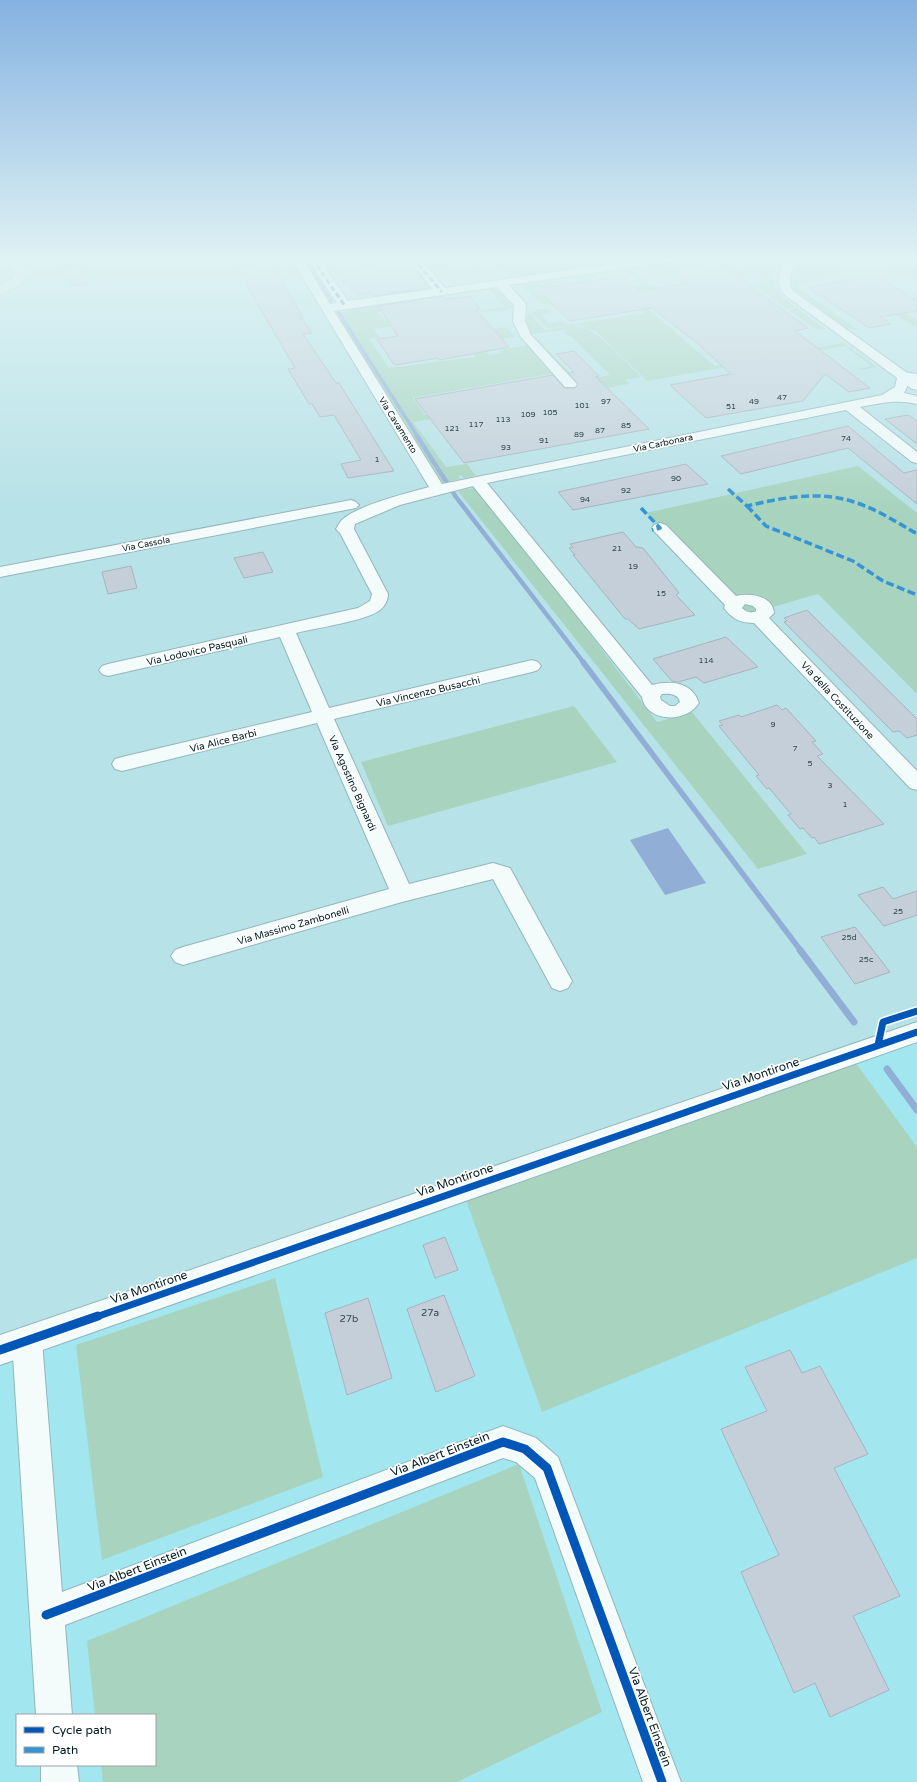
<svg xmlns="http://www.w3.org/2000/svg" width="917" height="1782" font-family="'Varela Round',sans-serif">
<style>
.built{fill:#a2e6ef;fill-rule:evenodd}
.green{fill:#a8d4bf}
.water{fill:#90aed6}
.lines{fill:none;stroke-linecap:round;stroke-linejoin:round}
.stream-far3{stroke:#90aed6;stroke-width:3.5}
.stream-far2{stroke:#90aed6;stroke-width:4.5}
.stream-far1{stroke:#90aed6;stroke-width:5.5}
.stream{stroke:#90aed6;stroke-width:7}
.building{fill:#c5cfda;stroke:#a8b3bd}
.street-casing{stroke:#93b6ba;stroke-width:2}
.secondary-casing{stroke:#93b6ba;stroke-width:2}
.primary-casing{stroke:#aec3c5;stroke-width:2}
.street{fill:#f4fbfb;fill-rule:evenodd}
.secondary{fill:#f4fbfb;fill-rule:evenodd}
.primary{fill:#e7e6e6;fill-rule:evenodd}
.quiet-far1{stroke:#3694d5;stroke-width:3;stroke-dasharray:5.5 3;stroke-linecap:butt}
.quiet{stroke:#3694d5;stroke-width:3.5;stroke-dasharray:8 3.5;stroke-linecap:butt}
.cycleway-far1-casing{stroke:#fff;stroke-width:10}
.cycleway-casing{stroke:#fff;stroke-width:12}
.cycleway-far1{stroke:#0057b8;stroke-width:7}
.cycleway{stroke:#0057b8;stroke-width:9}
.labels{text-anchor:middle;stroke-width:3.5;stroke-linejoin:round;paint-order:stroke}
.number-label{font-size:8px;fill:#31484e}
.far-street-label{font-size:9px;fill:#001b1f;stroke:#fff}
.street-label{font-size:10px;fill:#001b1f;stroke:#fff}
.near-number-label{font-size:10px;fill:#31484e}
.near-street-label{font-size:12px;fill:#001b1f;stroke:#fff}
</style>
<rect width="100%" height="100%" fill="#b7e2e7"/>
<path class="built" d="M 917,1033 L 917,1782 L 0,1782 L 0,1344 ZM 17,1715 L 155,1715 L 155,1765 L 17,1765 Z"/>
<path class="green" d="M 299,258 L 309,258 L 336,300 L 326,302 Z
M 417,258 L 443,259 L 449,266 L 426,269 Z
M 466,258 L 566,258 L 577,269 L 507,279 L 505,277 L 509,276 L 493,262 L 473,265 Z
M 765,258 L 782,258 L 774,276 L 774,286 L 760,289 L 756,286 L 749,286 L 765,283 L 757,276 L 739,279 L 735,276 L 686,283 L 682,285 L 660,267 L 652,268 L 649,266 L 661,264 L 683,281 L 756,270 L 754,268 L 768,266 L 770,268 L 776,267 Z
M 801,258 L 850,258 L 828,263 L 917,320 L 917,328 L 837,277 L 797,284 L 799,288 L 858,330 L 845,328 L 794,289 C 791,278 796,268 801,258 Z
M 917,262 L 917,282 L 893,267 Z
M 637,267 L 638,268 L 632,270 L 651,286 L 655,285 L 658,288 L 629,292 L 714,366 L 843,343 L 877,367 L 860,370 L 858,369 L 872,366 L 845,346 L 647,381 L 597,332 L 580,325 L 547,328 L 532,313 L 537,309 L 549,309 L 553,312 L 541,315 L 549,323 L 562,321 L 567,325 L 644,313 L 630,300 L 611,290 L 643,285 L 625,269 Z
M 559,279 L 564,283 L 535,288 L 544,297 L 578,292 C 546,311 546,310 521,284 Z
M 775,287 L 782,297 L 796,307 L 786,309 L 761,289 Z
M 497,288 L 513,307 L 505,311 L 481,312 L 479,310 L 505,307 L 489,289 Z
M 411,301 L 415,306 L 378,312 L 385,321 L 459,309 L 463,315 L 374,329 L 379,337 L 369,339 L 389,368 L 475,357 L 474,354 L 486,352 L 489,355 L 502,353 L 500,350 L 528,345 L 555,373 L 413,398 L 425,415 L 560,392 L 557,389 L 574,385 L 575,381 L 535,340 L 537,339 L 578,381 L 610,375 L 572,337 L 563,333 L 566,332 L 564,330 L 531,334 L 525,320 L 529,313 L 545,330 C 555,329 566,326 576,326 C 596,326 626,363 641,377 L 625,380 L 629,384 L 413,422 L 446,467 L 467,464 L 476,476 L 464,478 L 461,475 L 458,476 L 460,479 L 440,483 L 335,315 L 355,308 Z
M 797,308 L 825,329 L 817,330 L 789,310 Z
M 506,327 L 515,337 L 502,339 L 493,329 Z
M 858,466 L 917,513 L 917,694 L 818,594 L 744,615 L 646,513 Z
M 478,487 L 657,722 L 692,712 L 807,854 L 758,869 L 458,491 Z
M 574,706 L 617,762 L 388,826 L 361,762 Z
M 850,1055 L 917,1147 L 917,1258 L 542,1412 L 462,1189 Z
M 275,1278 L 323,1477 L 102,1560 L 76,1345 Z
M 519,1464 L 602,1712 L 457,1782 L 103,1782 L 101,1765 L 155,1765 L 155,1715 L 95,1715 L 87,1641 Z"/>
<path class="water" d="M 668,828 L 706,883 L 665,895 L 630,840 Z"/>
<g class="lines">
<path class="stream-far3" d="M 303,258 L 331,301
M 339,313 L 418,437"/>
<path class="stream-far2" d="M 417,436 L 456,497 L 584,663"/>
<path class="stream-far1" d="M 583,662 L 801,951"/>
<path class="stream" d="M 800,950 L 854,1022
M 887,1069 L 917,1110"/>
</g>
<path class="building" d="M 249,258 L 269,258 L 302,316 L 300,316 L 312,333 L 303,334 L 336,383 L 339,383 L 394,471 L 348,478 L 341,464 L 361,460 L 334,415 L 320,417 L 312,404 L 309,404 L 288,369 L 295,368 L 247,286 L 248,286 L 237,266 L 252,264 Z
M 327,258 L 356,258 L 361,266 L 407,259 L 430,288 L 371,296 L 369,293 L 357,295 L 348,283 L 345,284 Z
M 717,262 L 808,328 L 795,331 L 870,388 L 849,392 L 825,374 L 803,401 L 706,418 L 670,385 L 731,374 L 697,343 L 652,308 L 570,321 L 537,289 L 622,276 L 638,291 L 688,283 L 670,269 Z
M 81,265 L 88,284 L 70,286 L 62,268 Z
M 877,276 L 917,301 L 917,311 L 880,317 L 891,324 L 869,328 L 808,287 Z
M 443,296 L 446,299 L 470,296 L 480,309 L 476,310 L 509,347 L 439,360 L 438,358 L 396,365 L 393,363 L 377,339 L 398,336 L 378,306 Z
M 574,351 L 599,376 L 596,377 L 649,429 L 464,463 L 415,399 L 553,375 L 564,388 L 575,388 L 578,384 L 568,373 L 574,372 L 556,354 Z
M 908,415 L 917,421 L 917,444 L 885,419 Z
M 848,426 L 904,473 L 917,470 L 917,504 L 848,448 L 741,474 L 721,456 Z
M 686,464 L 708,484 L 573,510 L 558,492 Z
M 623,532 L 636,547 L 643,548 L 679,593 L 676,595 L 695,615 L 639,629 L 628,619 L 625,619 L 573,555 L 575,555 L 569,548 L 573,547 L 570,544 Z
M 263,552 L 273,572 L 244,578 L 234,558 Z
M 131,566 L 137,588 L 108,594 L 102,572 Z
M 807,610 L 917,719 L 917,735 L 907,738 L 899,731 L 893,732 L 784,622 L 787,621 L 784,618 Z
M 726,637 L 758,667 L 704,683 L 696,677 L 678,682 L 672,681 L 653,659 Z
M 777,705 L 782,710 L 786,708 L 816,741 L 812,742 L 823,754 L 817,756 L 884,824 L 819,844 L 814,837 L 812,838 L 803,828 L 800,829 L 788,815 L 791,814 L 769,788 L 767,789 L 756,776 L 759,775 L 719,726 L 723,725 L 719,721 L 739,715 L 741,717 Z
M 883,887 L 893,899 L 917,891 L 917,915 L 884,926 L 858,895 Z
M 855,927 L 890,972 L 855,984 L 821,937 Z
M 445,1237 L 458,1270 L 435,1278 L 423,1245 Z
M 444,1295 L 475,1376 L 436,1392 L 407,1309 Z
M 368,1298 L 392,1378 L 347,1395 L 325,1313 Z
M 790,1350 L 802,1373 L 820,1366 L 868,1454 L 834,1468 L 900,1596 L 853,1616 L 889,1690 L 830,1717 L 815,1683 L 794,1693 L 741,1572 L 779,1555 L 721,1429 L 767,1411 L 745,1367 Z"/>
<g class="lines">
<g class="street-casing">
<path id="street" d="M 291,258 L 302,258 L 330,304 L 337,303 L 307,258 L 318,258 L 348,301 L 433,289 L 408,258 L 419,258 L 445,288 L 649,258 L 680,258 L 675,261 L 509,285 L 526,304 L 525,321 L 531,335 L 577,384 L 575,387 L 565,387 L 520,336 L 513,321 L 514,305 L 497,287 L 334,311 L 442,484 L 882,395 L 895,387 L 898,373 L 903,372 L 917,374 L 917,382 L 910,381 L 904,393 L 917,396 L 917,404 C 897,399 880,403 860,407 L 917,452 L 917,463 L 912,462 L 846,410 L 487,483 L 652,685 C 671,680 692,682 699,703 C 686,724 646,722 642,697 L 473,486 L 400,505 L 355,524 L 354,529 L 388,594 C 388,600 385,606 380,610 C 366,621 316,628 296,633 L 329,708 L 532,660 L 538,662 L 541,666 L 538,670 L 532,672 L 334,719 L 409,884 L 493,863 L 510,868 L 572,981 L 568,988 L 560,991 L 552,988 L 493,879 L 402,902 L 183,965 L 175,962 L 171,956 L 175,950 L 183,947 L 389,889 L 317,723 L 122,771 L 115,769 L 112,764 L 115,759 L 122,757 L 312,712 L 280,637 L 108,676 L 102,674 L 99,670 L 102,666 L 108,664 L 358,608 L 370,601 L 372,594 L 340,533 L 336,529 C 338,526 340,521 343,519 C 359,505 407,493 429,487 ZM 662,694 C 670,693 678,694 680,702 L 675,706 L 670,706 L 661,700 L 660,697 Z
M 351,500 L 356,502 L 359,505 L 356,508 L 0,577 L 0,567 Z
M 660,523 L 666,525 L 736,596 C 749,593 773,595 774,613 L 769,618 L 917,771 L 917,790 L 910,788 L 754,623 C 741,623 732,619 724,608 L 725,605 L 654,531 L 652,528 L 654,525 ZM 745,604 L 753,606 L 756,609 L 756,611 C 751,614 746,612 742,608 Z
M 27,1326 L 37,1331 L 42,1341 L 62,1592 L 503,1426 L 536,1438 L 558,1457 L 681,1782 L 643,1782 L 535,1478 L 516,1462 L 503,1458 L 65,1625 L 72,1715 L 36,1715 L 12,1341 L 17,1331 Z
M 41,1765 L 77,1765 L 79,1782 L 41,1782 Z"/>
</g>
<g class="secondary-casing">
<path id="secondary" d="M 68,258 L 63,261 L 5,264 L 0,262 L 2,258 Z
M 787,258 L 798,258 C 794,268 785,281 793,291 L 917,380 L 917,390 L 912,389 L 785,295 C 773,281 780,274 787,258 Z
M 917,1022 L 917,1042 L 0,1365 L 0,1335 Z"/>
</g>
<g class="primary-casing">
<path id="primary" d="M 0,258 C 12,258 21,262 28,272 C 24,285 12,290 0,294 L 0,286 L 12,279 L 16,272 L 9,266 L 0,263 Z"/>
</g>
<use href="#street" class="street"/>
<use href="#secondary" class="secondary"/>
<use href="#primary" class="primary"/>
<path class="quiet-far1" d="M 312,258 L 345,306
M 413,258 L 442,292"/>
<path class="quiet" d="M 728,489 L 747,506 C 781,498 819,490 854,502 C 876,509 897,522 917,534
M 747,506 L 766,526 L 853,561 L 883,581 L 917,595
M 641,508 L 660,528 L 652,530"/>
<g class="cycleway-far1-casing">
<path id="cycleway-far1" d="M 878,1045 L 883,1022 L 917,1011
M 96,1317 L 917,1032"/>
</g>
<g class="cycleway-casing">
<path id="cycleway" d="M 0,1350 L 98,1316
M 46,1615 L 503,1442 L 525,1449 L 547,1468 L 662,1782"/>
</g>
<use href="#cycleway-far1" class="cycleway-far1"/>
<use href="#cycleway" class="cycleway"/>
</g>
<linearGradient id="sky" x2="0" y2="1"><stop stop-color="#85b2e1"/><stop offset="0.51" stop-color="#dff2f4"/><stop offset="1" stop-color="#dff2f4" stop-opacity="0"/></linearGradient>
<rect width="917" height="508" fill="url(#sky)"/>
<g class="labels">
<g class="number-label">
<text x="782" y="400">47</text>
<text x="606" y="404">97</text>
<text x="754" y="404">49</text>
<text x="582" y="408">101</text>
<text x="731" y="409">51</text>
<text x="550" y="415">105</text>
<text x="528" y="417">109</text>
<text x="503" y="422">113</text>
<text x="476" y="427">117</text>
<text x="626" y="428">85</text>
<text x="452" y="431">121</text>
<text x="600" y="433">87</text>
<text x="579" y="437">89</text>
<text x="846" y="441">74</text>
<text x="544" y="443">91</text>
<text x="506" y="450">93</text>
<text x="377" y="462">1</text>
<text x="676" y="481">90</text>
<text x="626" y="493">92</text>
<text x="585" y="502">94</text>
<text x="617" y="551">21</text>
<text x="633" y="569">19</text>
<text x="661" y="596">15</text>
<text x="706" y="663">114</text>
<text x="773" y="727">9</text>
<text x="795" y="751">7</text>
<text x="810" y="766">5</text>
<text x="830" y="788">3</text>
<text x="845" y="807">1</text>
<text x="898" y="914">25</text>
<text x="849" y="940">25d</text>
<text x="866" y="962">25c</text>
</g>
<g class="far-street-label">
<text transform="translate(398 425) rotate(58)" y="3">Via Cavamento</text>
<text transform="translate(663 443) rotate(-12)" y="3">Via Carbonara</text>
<text transform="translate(146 544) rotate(-11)" y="3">Via Cassola</text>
</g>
<g class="street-label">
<text transform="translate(197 650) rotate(-13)" y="4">Via Lodovico Pasquali</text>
<text transform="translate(428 691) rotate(-13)" y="4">Via Vincenzo Busacchi</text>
<text transform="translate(838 700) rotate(47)" y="4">Via della Costituzione</text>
<text transform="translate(223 740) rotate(-14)" y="4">Via Alice Barbi</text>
<text transform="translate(353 783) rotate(66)" y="4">Via Agostino Bignardi</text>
<text transform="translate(293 925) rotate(-16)" y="4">Via Massimo Zambonelli</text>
</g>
<g class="near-number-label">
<text x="430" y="1316">27a</text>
<text x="349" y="1322">27b</text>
</g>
<g class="near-street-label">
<text transform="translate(761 1074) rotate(-19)" y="4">Via Montirone</text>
<text transform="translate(455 1180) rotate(-19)" y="4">Via Montirone</text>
<text transform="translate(149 1287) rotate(-19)" y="4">Via Montirone</text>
<text transform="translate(440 1454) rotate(-21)" y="4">Via Albert Einstein</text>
<text transform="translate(137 1569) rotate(-21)" y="4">Via Albert Einstein</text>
<text transform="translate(650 1717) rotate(70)" y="4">Via Albert Einstein</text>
</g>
</g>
<rect x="16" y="1714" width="140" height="52" fill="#ffffff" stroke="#99a4a5"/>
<rect x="24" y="1727" width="20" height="6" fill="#0057b8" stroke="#99a4a5"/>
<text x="52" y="1734" font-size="12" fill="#001b1f">Cycle path</text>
<rect x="24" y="1747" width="20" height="6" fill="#3694d5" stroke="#99a4a5"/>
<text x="52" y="1754" font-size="12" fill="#001b1f">Path</text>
</svg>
